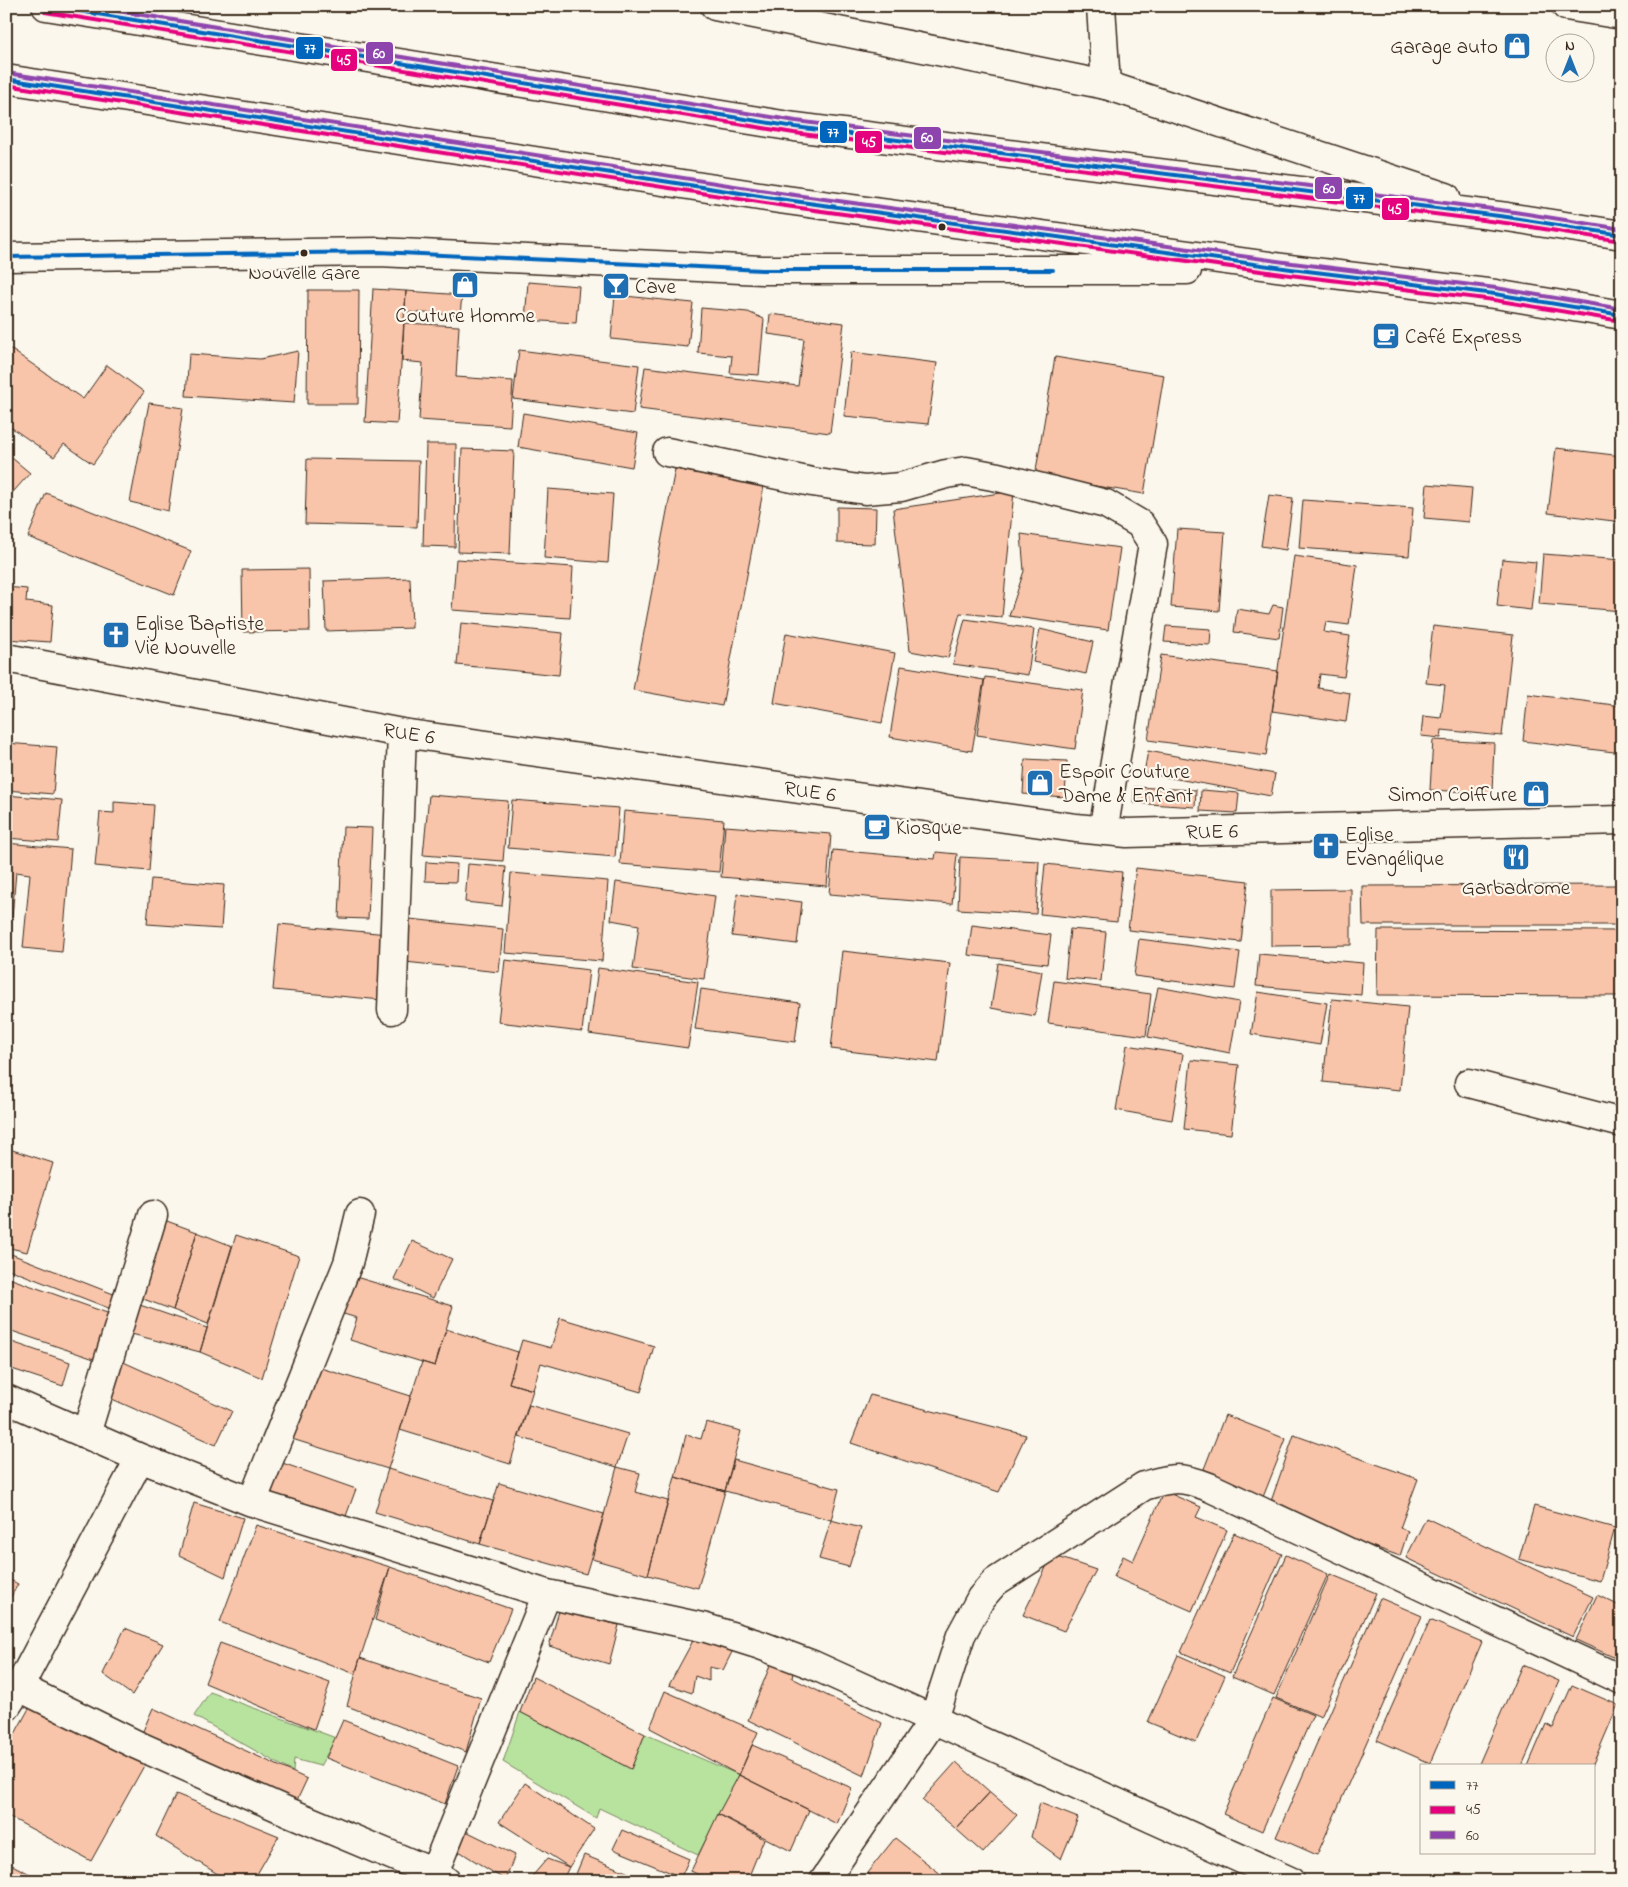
<svg xmlns="http://www.w3.org/2000/svg" width="1628" height="1887" font-family="'Indie Flower',sans-serif">
<style>
.green{fill:#b8e39f;stroke:#7a865e}
.building{fill:#f9c5aa;stroke:#3b2a1e}
.lines{fill:none;stroke-linecap:round;stroke-linejoin:round}
.minor-casing{stroke:#3b2a1e;stroke-width:31}
.major-casing{stroke:#3b2a1e;stroke-width:31}
.minor{stroke:#fbf7ec;stroke-width:28}
.major{stroke:#fbf7ec;stroke-width:28}
.bus-1-casing{stroke:#fbf7ec;stroke-width:8}
.bus-2-casing{stroke:#fbf7ec;stroke-width:8}
.bus-3-casing{stroke:#fbf7ec;stroke-width:8}
.bus-1{stroke:#0065bd;stroke-width:4}
.bus-2{stroke:#e5007d;stroke-width:4}
.bus-3{stroke:#8e44ad;stroke-width:4}
.bus-dot{fill:#3b2a1e;stroke:#fbf7ec;stroke-width:2}
.labels{text-anchor:middle;stroke-width:4.5;stroke-linejoin:round;paint-order:stroke}
.bus-label{font-size:20px;fill:#3b2a1e;stroke:#fbf7ec}
.poi-label{font-size:21px;fill:#3b2a1e;stroke:#fbf7ec;text-anchor:start}
.street-label{font-size:21px;fill:#3b2a1e;stroke:#fbf7ec}
.line-badge{stroke:#fbf7ec;stroke-width:2}
.badge-label{font-size:14px;text-anchor:middle;font-weight:bold;fill:#fff}
</style>
<rect width="100%" height="100%" fill="#fbf7ec"/>
<filter id="ink" filterUnits="userSpaceOnUse"><feTurbulence type="fractalNoise" baseFrequency=".02" numOctaves="2"/><feDisplacementMap in="SourceGraphic" scale="10" xChannelSelector="R" yChannelSelector="G"/><feConvolveMatrix kernelMatrix="1 2 1 2 8 2 1 2 1" color-interpolation-filters="sRGB"/></filter>
<g filter="url(#ink)">
<path class="green" d="M 210,1692 L 336,1738 L 320,1766 L 294,1759 L 293,1772 L 194,1716 Z
M 520,1712 L 631,1769 L 645,1734 L 739,1775 L 698,1855 L 599,1808 L 596,1818 L 503,1762 Z"/>
<path class="building" d="M 528,282 L 579,286 L 576,323 L 525,320 Z
M 373,289 L 406,291 L 397,424 L 365,422 Z
M 308,290 L 359,290 L 358,404 L 307,404 Z
M 406,291 L 462,295 L 460,315 L 405,312 Z
M 615,295 L 693,303 L 688,347 L 611,339 Z
M 701,308 L 748,312 L 764,319 L 759,375 L 730,373 L 732,356 L 698,353 Z
M 770,314 L 844,323 L 830,433 L 639,409 L 645,367 L 798,386 L 804,339 L 768,334 Z
M 404,323 L 459,326 L 456,377 L 513,381 L 510,426 L 419,420 L 423,363 L 402,361 Z
M 6,346 L 83,399 L 107,365 L 144,392 L 93,464 L 64,444 L 54,457 L 9,426 L 6,429 Z
M 519,350 L 639,365 L 633,414 L 513,399 Z
M 298,351 L 294,403 L 186,396 L 189,354 L 260,359 Z
M 851,352 L 937,363 L 928,424 L 844,416 Z
M 1055,357 L 1164,375 L 1144,494 L 1035,476 Z
M 149,403 L 183,408 L 168,511 L 130,502 Z
M 523,413 L 638,433 L 632,467 L 518,447 Z
M 426,444 L 456,444 L 455,547 L 423,546 Z
M 1556,448 L 1622,456 L 1622,522 L 1548,513 Z
M 462,449 L 514,451 L 510,554 L 458,552 Z
M 6,453 L 30,473 L 6,500 Z
M 307,459 L 419,461 L 417,527 L 305,524 Z
M 675,469 L 764,486 L 722,706 L 633,690 Z
M 1427,484 L 1472,488 L 1469,522 L 1424,518 Z
M 548,489 L 613,494 L 608,563 L 544,558 Z
M 1014,491 L 1002,617 L 960,613 L 948,658 L 910,651 L 893,509 Z
M 46,493 L 191,551 L 174,595 L 28,537 Z
M 1269,495 L 1293,498 L 1286,550 L 1261,546 Z
M 1303,500 L 1413,508 L 1409,556 L 1299,548 Z
M 837,507 L 876,508 L 875,544 L 837,543 Z
M 1177,529 L 1225,532 L 1219,611 L 1171,607 Z
M 1021,534 L 1120,548 L 1108,630 L 1009,616 L 1024,571 Z
M 1543,554 L 1622,560 L 1622,611 L 1539,604 Z
M 1294,556 L 1357,565 L 1349,625 L 1326,622 L 1324,632 L 1350,636 L 1344,677 L 1320,674 L 1318,688 L 1350,693 L 1346,722 L 1272,711 Z
M 456,559 L 573,567 L 570,618 L 452,610 Z
M 1502,559 L 1536,562 L 1531,610 L 1497,606 Z
M 309,569 L 310,631 L 243,632 L 242,570 Z
M 410,578 L 412,628 L 326,631 L 324,581 Z
M 6,587 L 27,589 L 26,602 L 53,605 L 50,642 L 6,639 Z
M 1273,605 L 1283,607 L 1279,638 L 1234,632 L 1237,609 L 1269,614 Z
M 965,619 L 1034,629 L 1028,675 L 953,664 Z
M 461,623 L 563,633 L 559,675 L 457,665 Z
M 1166,626 L 1211,629 L 1210,645 L 1164,642 Z
M 1433,626 L 1513,635 L 1502,736 L 1442,730 L 1441,738 L 1421,736 L 1423,716 L 1441,718 L 1445,685 L 1426,683 Z
M 1040,629 L 1093,642 L 1086,674 L 1033,662 Z
M 786,633 L 895,653 L 882,723 L 774,703 Z
M 1161,655 L 1278,671 L 1266,756 L 1148,740 Z
M 901,666 L 984,680 L 972,751 L 890,737 Z
M 985,677 L 1083,690 L 1075,749 L 977,735 Z
M 1528,694 L 1622,706 L 1622,753 L 1523,741 Z
M 1433,740 L 1494,743 L 1492,793 L 1430,790 Z
M 6,743 L 57,747 L 53,794 L 6,790 Z
M 1148,751 L 1275,774 L 1271,796 L 1144,773 Z
M 1025,759 L 1067,761 L 1065,797 L 1023,794 Z
M 1134,787 L 1196,790 L 1195,807 L 1133,803 Z
M 1201,790 L 1239,793 L 1237,813 L 1200,811 Z
M 6,795 L 62,800 L 58,842 L 6,838 Z
M 429,795 L 508,801 L 503,861 L 423,855 Z
M 512,800 L 619,808 L 615,857 L 508,848 Z
M 114,802 L 154,805 L 149,871 L 95,866 L 100,812 L 114,813 Z
M 624,811 L 724,820 L 719,872 L 620,864 Z
M 725,826 L 831,834 L 827,886 L 721,877 Z
M 343,827 L 372,828 L 368,919 L 339,918 Z
M 6,843 L 71,849 L 62,952 L 23,948 L 30,874 L 16,872 L 9,951 L 6,951 Z
M 833,850 L 935,859 L 936,852 L 957,854 L 952,904 L 829,894 Z
M 960,857 L 1039,861 L 1036,914 L 958,909 Z
M 426,862 L 457,864 L 456,882 L 425,881 Z
M 468,864 L 506,867 L 502,906 L 465,902 Z
M 1045,864 L 1122,872 L 1117,922 L 1040,914 Z
M 1136,868 L 1248,881 L 1241,942 L 1128,930 Z
M 511,873 L 608,881 L 602,961 L 505,953 Z
M 151,879 L 224,885 L 221,929 L 147,924 Z
M 616,882 L 715,896 L 704,979 L 633,969 L 639,925 L 611,920 Z
M 1622,885 L 1622,925 L 1363,925 L 1362,886 Z
M 1351,889 L 1351,945 L 1271,946 L 1271,890 Z
M 737,894 L 802,902 L 797,944 L 732,936 Z
M 410,919 L 503,929 L 499,972 L 405,962 Z
M 279,924 L 388,934 L 382,1000 L 273,990 Z
M 972,925 L 1051,935 L 1047,964 L 968,955 Z
M 1070,929 L 1106,932 L 1101,981 L 1065,978 Z
M 1378,930 L 1622,931 L 1622,996 L 1377,995 Z
M 1139,939 L 1240,952 L 1235,989 L 1134,976 Z
M 842,951 L 950,963 L 938,1062 L 831,1049 Z
M 1259,954 L 1363,963 L 1361,995 L 1256,986 Z
M 505,960 L 589,970 L 582,1032 L 498,1022 Z
M 998,963 L 1042,971 L 1035,1016 L 991,1008 Z
M 598,968 L 698,982 L 688,1048 L 589,1034 Z
M 1054,981 L 1151,994 L 1146,1036 L 1048,1023 Z
M 1158,987 L 1239,1002 L 1230,1053 L 1148,1037 Z
M 701,989 L 800,1003 L 795,1042 L 695,1029 Z
M 1258,992 L 1327,1003 L 1320,1045 L 1251,1034 Z
M 1332,999 L 1408,1007 L 1400,1090 L 1323,1082 Z
M 1127,1045 L 1183,1054 L 1172,1120 L 1116,1110 Z
M 1191,1060 L 1239,1065 L 1231,1134 L 1184,1129 Z
M 6,1148 L 53,1163 L 27,1252 L 6,1247 Z
M 153,1216 L 197,1232 L 173,1310 L 130,1294 Z
M 197,1232 L 232,1246 L 208,1324 L 173,1310 Z
M 236,1235 L 299,1256 L 262,1378 L 200,1352 Z
M 412,1241 L 452,1259 L 433,1298 L 394,1279 Z
M 6,1252 L 116,1295 L 111,1309 L 6,1268 Z
M 349,1275 L 453,1306 L 435,1366 L 350,1340 L 357,1318 L 337,1312 Z
M 6,1277 L 110,1314 L 94,1359 L 6,1329 Z
M 131,1302 L 207,1328 L 200,1352 L 124,1332 Z
M 560,1318 L 654,1346 L 641,1392 L 541,1363 L 533,1390 L 509,1383 L 522,1340 L 551,1348 Z
M 446,1329 L 518,1352 L 509,1383 L 533,1390 L 510,1464 L 400,1430 L 422,1362 L 435,1366 Z
M 6,1340 L 70,1362 L 63,1386 L 6,1367 Z
M 119,1360 L 232,1411 L 216,1445 L 103,1395 Z
M 314,1366 L 411,1396 L 388,1469 L 292,1439 Z
M 870,1395 L 1026,1435 L 999,1492 L 851,1443 Z
M 529,1405 L 628,1434 L 617,1467 L 519,1437 Z
M 1225,1415 L 1286,1439 L 1263,1497 L 1202,1474 Z
M 706,1422 L 741,1431 L 725,1491 L 675,1477 L 686,1435 L 701,1439 Z
M 1294,1435 L 1418,1479 L 1400,1528 L 1408,1531 L 1400,1556 L 1268,1510 Z
M 274,1460 L 356,1489 L 343,1524 L 262,1495 Z
M 734,1460 L 839,1489 L 831,1520 L 725,1491 Z
M 617,1467 L 640,1473 L 635,1492 L 668,1501 L 648,1575 L 592,1559 Z
M 388,1469 L 493,1501 L 480,1544 L 375,1512 Z
M 675,1477 L 725,1491 L 698,1588 L 648,1575 Z
M 499,1483 L 604,1514 L 586,1574 L 480,1544 Z
M 1164,1491 L 1201,1507 L 1196,1517 L 1227,1530 L 1192,1611 L 1114,1577 L 1123,1556 L 1133,1561 Z
M 194,1503 L 243,1518 L 225,1577 L 179,1555 Z
M 1534,1506 L 1615,1528 L 1600,1581 L 1519,1559 Z
M 1426,1518 L 1593,1597 L 1573,1637 L 1406,1558 Z
M 831,1520 L 861,1528 L 849,1567 L 819,1559 Z
M 256,1525 L 390,1567 L 355,1674 L 220,1622 Z
M 1234,1533 L 1282,1554 L 1230,1673 L 1181,1652 Z
M 1052,1555 L 1096,1570 L 1064,1631 L 1023,1615 Z
M 1286,1555 L 1328,1574 L 1274,1695 L 1232,1677 Z
M 390,1567 L 511,1609 L 489,1662 L 375,1620 Z
M 1330,1574 L 1376,1593 L 1321,1717 L 1276,1698 Z
M 6,1578 L 18,1584 L 6,1606 Z
M 1597,1595 L 1622,1607 L 1622,1661 L 1576,1640 Z
M 1380,1598 L 1422,1616 L 1317,1855 L 1276,1837 Z
M 559,1611 L 619,1625 L 609,1664 L 549,1646 Z
M 1430,1620 L 1482,1642 L 1430,1763 L 1377,1740 Z
M 125,1628 L 163,1644 L 132,1695 L 103,1674 Z
M 696,1635 L 734,1648 L 723,1670 L 709,1667 L 709,1681 L 695,1676 L 692,1693 L 669,1685 Z
M 220,1643 L 330,1683 L 314,1729 L 205,1683 Z
M 1178,1655 L 1225,1676 L 1196,1742 L 1148,1722 Z
M 360,1658 L 481,1698 L 466,1752 L 347,1706 Z
M 772,1661 L 794,1668 L 792,1678 L 882,1723 L 864,1776 L 748,1720 Z
M 1522,1665 L 1559,1681 L 1522,1766 L 1478,1766 Z
M 533,1677 L 645,1734 L 631,1769 L 520,1712 Z
M 1572,1685 L 1618,1705 L 1592,1766 L 1528,1766 L 1546,1724 L 1553,1728 Z
M 665,1691 L 758,1732 L 739,1775 L 650,1728 Z
M 1273,1698 L 1313,1715 L 1262,1831 L 1223,1814 Z
M 32,1703 L 145,1764 L 91,1861 L 6,1815 L 6,1750 Z
M 153,1708 L 307,1779 L 293,1809 L 139,1740 Z
M 343,1720 L 458,1766 L 445,1804 L 326,1758 Z
M 752,1745 L 852,1788 L 837,1824 L 739,1775 Z
M 956,1762 L 990,1792 L 956,1829 L 922,1800 Z
M 739,1775 L 809,1810 L 791,1851 L 718,1814 Z
M 525,1783 L 594,1829 L 569,1867 L 499,1822 Z
M 990,1792 L 1017,1815 L 983,1853 L 956,1829 Z
M 176,1794 L 279,1836 L 253,1881 L 229,1881 L 156,1836 Z
M 1040,1803 L 1078,1818 L 1061,1859 L 1031,1837 Z
M 718,1814 L 764,1839 L 747,1881 L 710,1881 L 691,1871 Z
M 622,1830 L 689,1859 L 681,1877 L 613,1849 Z
M 466,1831 L 515,1855 L 505,1880 L 459,1851 Z
M 895,1838 L 947,1879 L 945,1881 L 876,1881 L 867,1873 Z
M 584,1855 L 649,1881 L 573,1881 Z
M 547,1859 L 569,1867 L 562,1881 L 528,1881 Z
M 6,1862 L 44,1881 L 6,1881 Z"/>
<g class="lines">
<g class="minor-casing">
<path id="minor" d="M 1101,6 L 1106,85
M 1566,6 L 1622,15
M 667,452 L 812,482 L 865,490 L 901,487 L 946,474 L 966,471 L 998,477 L 1106,504 L 1140,524 L 1153,544 L 1103,831
M 6,658 L 402,733 L 1076,828 L 1127,833 L 1622,820
M 392,1010 L 402,733
M 1469,1083 L 1622,1123
M 6,1399 L 140,1458 L 252,1502 L 547,1594 L 706,1628 L 760,1645 L 813,1665 L 1290,1881
M 86,1434 L 153,1215
M 252,1502 L 348,1263 L 360,1214
M 19,1687 L 137,1745 L 291,1813 L 434,1873 L 446,1881
M 6,1707 L 19,1687 L 140,1458
M 434,1873 L 547,1594
M 824,1881 L 934,1719 L 961,1635 L 981,1598 L 995,1582 L 1144,1486 C 1173,1477 1181,1476 1209,1487 L 1622,1680"/>
</g>
<g class="major-casing">
<path id="major" d="M 46,6 L 795,127 L 1507,217 L 1622,235
M 715,6 L 1106,85 L 1446,197
M 6,79 L 779,199 L 1291,269 L 1495,294 L 1622,315
M 6,257 L 379,252 L 762,270 L 1187,270"/>
</g>
<use href="#minor" class="minor"/>
<use href="#major" class="major"/>
<g class="bus-1-casing">
<path id="bus-1" d="M 48,6 L 795,127 L 1507,217 L 1622,235
M 6,79 L 779,199 L 1291,269 L 1495,294 L 1622,315
M 6,257 L 379,252 L 762,270 L 1053,270"/>
</g>
<g class="bus-2-casing">
<path id="bus-2" d="M 45,12 L 794,133 L 1506,223 L 1621,241
M 6,85 L 778,205 L 1290,275 L 1494,300 L 1621,321"/>
</g>
<g class="bus-3-casing">
<path id="bus-3" d="M 87,6 L 796,121 L 1508,211 L 1622,229
M 7,73 L 780,193 L 1292,263 L 1496,288 L 1622,309"/>
</g>
<use href="#bus-1" class="bus-1"/>
<use href="#bus-2" class="bus-2"/>
<use href="#bus-3" class="bus-3"/>
</g>
</g>
<defs>
<g id="shop-square" transform="scale(1.4375)"><rect x="-9" y="-9" width="18" height="18" rx="4" fill="#1f6fb2" stroke="#fbf7ec"/><path d="M-5-2.5h2.3a2.7 3.5 0 0 1 5.4 0H5L5.5 6h-11ZM-1.5-2.5h3a1.5 2.3 0 0 0-3 0Z" fill="#fff"/></g>
<g id="bar-square" transform="scale(1.4375)"><rect x="-9" y="-9" width="18" height="18" rx="4" fill="#1f6fb2" stroke="#fbf7ec"/><path d="M-6-5H6L.8 .8V4.5H3.5V6h-7V4.5H-.8V.8Z" fill="#fff"/></g>
<g id="cafe-square" transform="scale(1.4375)"><rect x="-9" y="-9" width="18" height="18" rx="4" fill="#1f6fb2" stroke="#fbf7ec"/><path d="M-5.5-4.5H6V0H3Q3 3.5 0 3.5H-2.5Q-5.5 3.5-5.5 0ZM3-3.2v2h1.7v-2ZM-6 4.5H4V6H-6Z" fill="#fff"/></g>
<g id="church-square" transform="scale(1.4375)"><rect x="-9" y="-9" width="18" height="18" rx="4" fill="#1f6fb2" stroke="#fbf7ec"/><path d="M-1.2-6h2.4v3.5h3.3v2.4h-3.3V6h-2.4V-.1h-3.3v-2.4h3.3Z" fill="#fff"/></g>
<g id="restaurant-square" transform="scale(1.4375)"><rect x="-9" y="-9" width="18" height="18" rx="4" fill="#1f6fb2" stroke="#fbf7ec"/><path d="M-5-6h1v4h1v-4h1v4h1v-4h1v5L-1.5 .5V6h-2V.5L-5-1ZM5-6V6H3V1.5H1.5Q1.5-4 5-6Z" fill="#fff"/></g>
</defs>
<g fill-rule="evenodd">
<use href="#shop-square" x="1517" y="46"/>
<use href="#shop-square" x="465" y="285"/>
<use href="#bar-square" x="616" y="286"/>
<use href="#cafe-square" x="1386" y="336"/>
<use href="#church-square" x="116" y="635"/>
<use href="#shop-square" x="1040" y="783"/>
<use href="#shop-square" x="1536" y="794"/>
<use href="#cafe-square" x="877" y="827"/>
<use href="#church-square" x="1326" y="846"/>
<use href="#restaurant-square" x="1516" y="857"/>
</g>
<g class="bus-dot">
<circle cx="942" cy="227" r="4.5"/>
<circle cx="304" cy="253" r="4.5"/>
</g>
<g class="labels">
<g class="bus-label">
<text x="304" y="279">Nouvelle Gare</text>
</g>
<g class="poi-label">
<text x="1498" y="53" text-anchor="end">Garage auto</text>
<text x="635" y="293">Cave</text>
<text x="465" y="322" text-anchor="middle">Couture Homme</text>
<text x="1405" y="343">Café Express</text>
<text x="135" y="630">Eglise Baptiste<tspan x="135" dy="24">Vie Nouvelle</tspan></text>
<text x="1059" y="778">Espoir Couture<tspan x="1059" dy="24">Dame &amp; Enfant</tspan></text>
<text x="1517" y="801" text-anchor="end">Simon Coiffure</text>
<text x="896" y="834">Kiosque</text>
<text x="1345" y="841">Eglise<tspan x="1345" dy="24">Evangélique</tspan></text>
<text x="1516" y="894" text-anchor="middle">Garbadrome</text>
</g>
<g class="street-label">
<text transform="translate(409 733) rotate(9)" y="7">RUE 6</text>
<text transform="translate(810 791) rotate(8)" y="7">RUE 6</text>
<text transform="translate(1212 831) rotate(-1)" y="7">RUE 6</text>
</g>
</g>
<g class="line-badge">
<rect x="295" y="36" width="29" height="24" rx="5" fill="#0065bd"/>
<rect x="365" y="41" width="29" height="24" rx="5" fill="#8e44ad"/>
<rect x="330" y="48" width="28" height="24" rx="5" fill="#e5007d"/>
<rect x="819" y="120" width="29" height="24" rx="5" fill="#0065bd"/>
<rect x="913" y="126" width="29" height="24" rx="5" fill="#8e44ad"/>
<rect x="854" y="130" width="29" height="24" rx="5" fill="#e5007d"/>
<rect x="1314" y="176" width="29" height="24" rx="5" fill="#8e44ad"/>
<rect x="1345" y="186" width="29" height="24" rx="5" fill="#0065bd"/>
<rect x="1381" y="197" width="29" height="24" rx="5" fill="#e5007d"/>
</g>
<g class="badge-label">
<text x="310" y="53">77</text>
<text x="379" y="58">60</text>
<text x="344" y="65">45</text>
<text x="833" y="137">77</text>
<text x="927" y="142">60</text>
<text x="869" y="147">45</text>
<text x="1329" y="193">60</text>
<text x="1359" y="203">77</text>
<text x="1395" y="214">45</text>
</g>
<rect width="1628" height="1887" fill="none" stroke="#fbf7ec" stroke-width="25"/>
<rect x="12" y="12" width="1603" height="1862" fill="none" stroke="#3b2a1e" stroke-width="2" filter="url(#ink)"/>
<rect x="1420" y="1764" width="175" height="90" fill="#fbf7ec" stroke="#aea59a"/>
<rect x="1430" y="1781" width="25" height="8" fill="#0065bd" stroke="#aea59a"/>
<text x="1466" y="1790" font-size="15" fill="#3b2a1e">77</text>
<rect x="1430" y="1806" width="25" height="8" fill="#e5007d" stroke="#aea59a"/>
<text x="1466" y="1814" font-size="15" fill="#3b2a1e">45</text>
<rect x="1430" y="1831" width="25" height="8" fill="#8e44ad" stroke="#aea59a"/>
<text x="1466" y="1840" font-size="15" fill="#3b2a1e">60</text>
<g transform="translate(1570 58)"><circle r="24" fill="#fbf7ec" stroke="#aea59a"/>
<path d="M0-4L9 19L0 12L-9 19Z" fill="#1f6fb2"/>
<text y="-8" font-size="14" font-weight="bold" text-anchor="middle" fill="#3b2a1e">N</text>
</g>
</svg>
